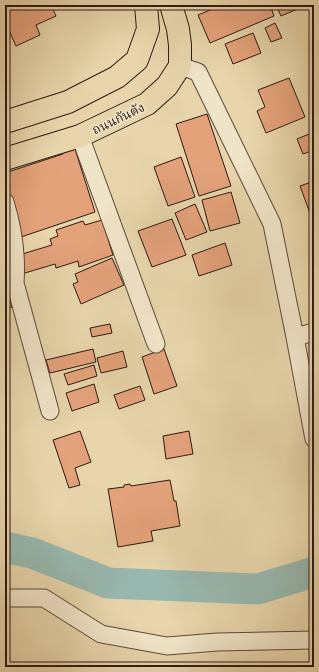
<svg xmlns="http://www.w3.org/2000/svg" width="319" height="672" font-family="'IM FELL Double Pica','Noto Serif Thai',serif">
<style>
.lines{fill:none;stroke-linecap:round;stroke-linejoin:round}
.river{stroke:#98b8af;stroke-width:31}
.building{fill:#e4a27b;stroke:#2e1a13}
.minor-casing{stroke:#5c4939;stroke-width:19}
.primary-casing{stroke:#2e1a13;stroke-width:24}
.minor{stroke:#f0e4c8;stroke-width:17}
.primary{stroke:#e8d5ab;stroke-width:22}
.labels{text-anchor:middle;stroke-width:3;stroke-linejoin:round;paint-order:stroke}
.street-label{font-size:13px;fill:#2e1a13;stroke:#f0e4c8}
</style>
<rect width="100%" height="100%" fill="#e8d5ab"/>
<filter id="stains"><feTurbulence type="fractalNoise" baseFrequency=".005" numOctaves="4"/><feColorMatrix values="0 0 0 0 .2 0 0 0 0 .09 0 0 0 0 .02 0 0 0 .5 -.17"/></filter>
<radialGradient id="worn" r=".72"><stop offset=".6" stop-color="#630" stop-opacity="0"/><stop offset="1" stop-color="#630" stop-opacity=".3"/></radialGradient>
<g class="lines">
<path class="river" d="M 5,547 L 32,553 L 108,583 L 258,589 L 314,572"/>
</g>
<path class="building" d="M 7,5 L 51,5 L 56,16 L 36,25 L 40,35 L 16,46 L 8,28 L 5,29 L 5,10 L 9,9 Z
M 222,5 L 270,5 L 274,16 L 210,43 L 198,15 Z
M 276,5 L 307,5 L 281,16 Z
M 275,23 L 282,38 L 271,42 L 265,28 Z
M 253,33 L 261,53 L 233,64 L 225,44 Z
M 289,78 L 305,117 L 266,133 L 257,111 L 265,107 L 258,90 Z
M 207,114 L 231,186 L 199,196 L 176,124 Z
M 314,132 L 314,150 L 303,154 L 297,139 Z
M 74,146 L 95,212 L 21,237 L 5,189 L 5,173 L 63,154 L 61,150 Z
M 181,157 L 195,197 L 168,206 L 154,167 Z
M 314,181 L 314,215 L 311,216 L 300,186 Z
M 231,192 L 240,223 L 210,231 L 202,200 Z
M 195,204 L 207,232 L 186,240 L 175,213 Z
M 172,219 L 186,255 L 152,267 L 138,231 Z
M 102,220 L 113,255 L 79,267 L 78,261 L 56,268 L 55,264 L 25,273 L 19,255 L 52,245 L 50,239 L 58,236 L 56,230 L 83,221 L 85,225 Z
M 5,242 L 7,242 L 10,264 L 5,264 Z
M 225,243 L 232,265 L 199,276 L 192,255 Z
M 112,258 L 124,285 L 81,304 L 73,284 L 78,282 L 75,274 Z
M 5,283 L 12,307 L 5,309 Z
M 110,324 L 112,333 L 92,337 L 90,328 Z
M 93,349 L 96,362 L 50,373 L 46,360 Z
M 164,349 L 177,386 L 154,394 L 142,357 Z
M 123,351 L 127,367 L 101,373 L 97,358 Z
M 94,365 L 97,376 L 68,385 L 64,374 Z
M 94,384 L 99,402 L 72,411 L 66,393 Z
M 140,386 L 145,400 L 119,409 L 114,395 Z
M 80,431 L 91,462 L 75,468 L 80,485 L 69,488 L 53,440 Z
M 189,431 L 193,454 L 166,459 L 163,436 Z
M 170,480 L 174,501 L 176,501 L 180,526 L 151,531 L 153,541 L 118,547 L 108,489 L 124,487 L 124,485 L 130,484 L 131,486 Z"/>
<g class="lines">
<g class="minor-casing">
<path id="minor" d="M 180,66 L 198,72 L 272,224 L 295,337 L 314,439
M 80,136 L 156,344
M 5,202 C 13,228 17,255 15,283 L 50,411
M 295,337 L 314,332
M 5,598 L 44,598 L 101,634 L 167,646 L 217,642 L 314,640"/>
</g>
<g class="primary-casing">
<path id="primary" d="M 5,122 L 68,102 L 117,77 L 137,60 L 148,29 L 146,5
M 5,159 L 80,136 L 147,104 L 167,86 L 180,66 L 180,45 L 178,29 L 171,5"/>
</g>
<use href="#minor" class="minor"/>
<use href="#primary" class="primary"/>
</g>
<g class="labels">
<g class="street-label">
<text transform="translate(118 118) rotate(-26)" y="5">ถนนกันตัง</text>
</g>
</g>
<rect width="319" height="672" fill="none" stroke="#e8d5ab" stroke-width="20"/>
<rect x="6" y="6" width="307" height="660" fill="none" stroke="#2e1a13" stroke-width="2"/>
<rect x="10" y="10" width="299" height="652" fill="none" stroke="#2e1a13"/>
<rect width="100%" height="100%" filter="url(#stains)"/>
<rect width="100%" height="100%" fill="url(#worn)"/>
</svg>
